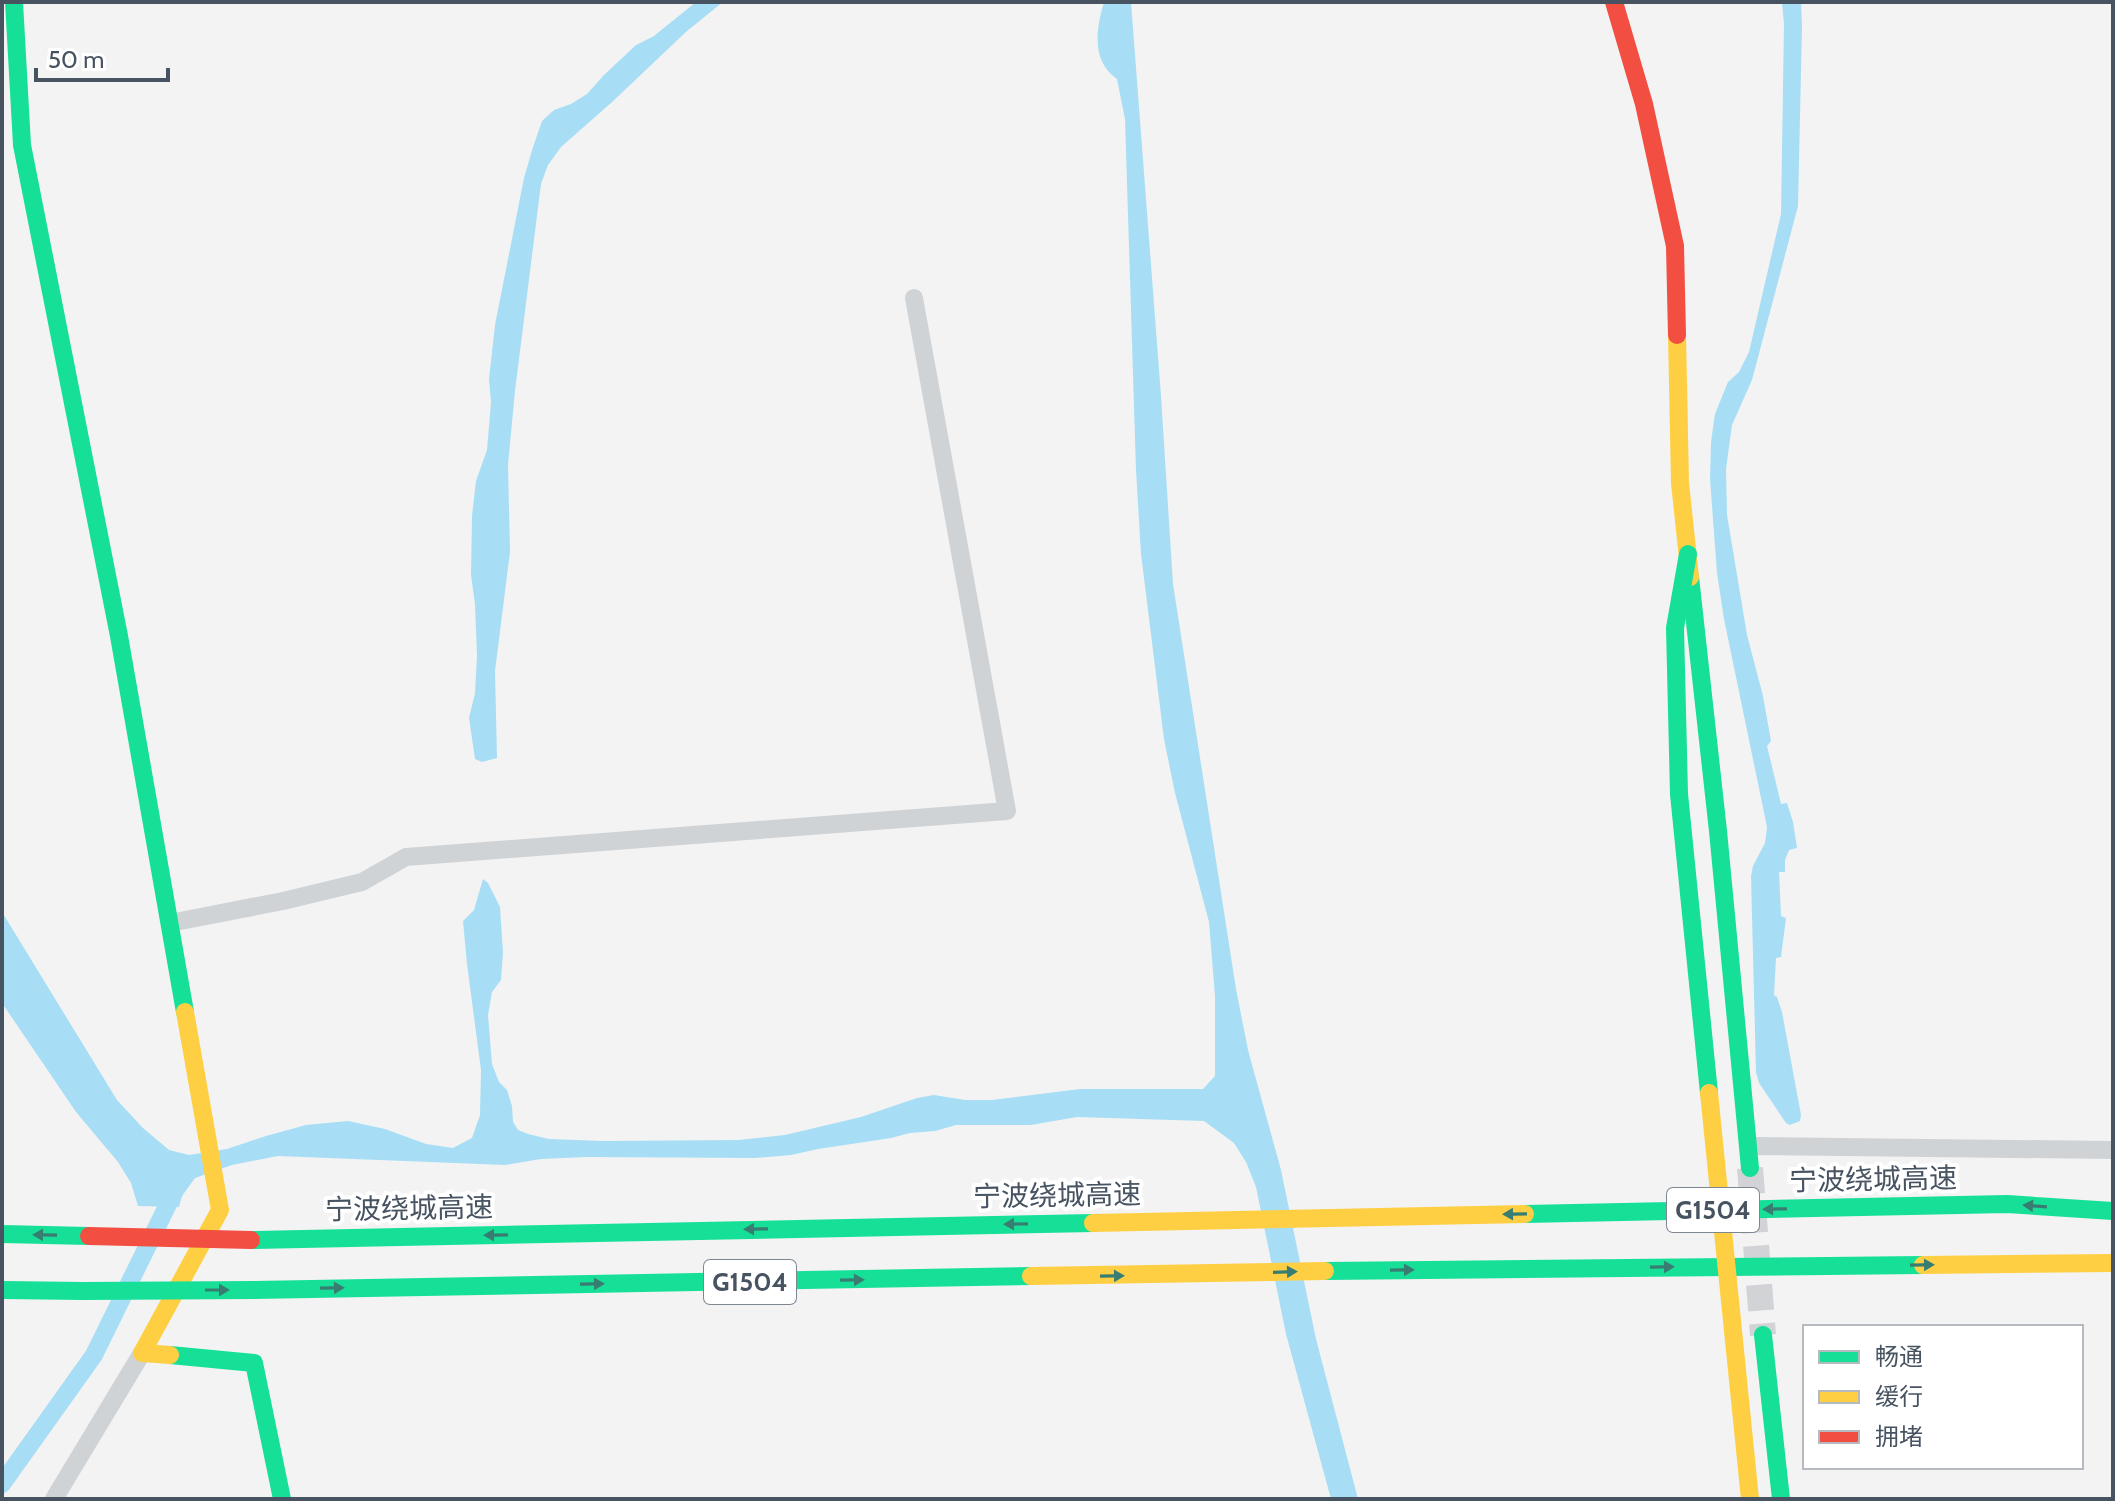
<svg xmlns="http://www.w3.org/2000/svg" width="2115" height="1501" font-family="Cabin,'Noto Sans SC',sans-serif">
<style>
.water{fill:#a7def5}
.lines{fill:none;stroke-linecap:round;stroke-linejoin:round}
.canal{stroke:#a7def5;stroke-width:18}
.secondary-tunnel{stroke:#d1d3d6;stroke-width:26;stroke-dasharray:26 13;stroke-linecap:butt}
.street{stroke:#d0d3d6;stroke-width:18}
.fast{stroke:#16e098;stroke-width:18}
.slow{stroke:#ffcf43;stroke-width:18}
.jam{stroke:#f24e42;stroke-width:18}
.fast-bridge{stroke:#16e098;stroke-width:18}
.slow-bridge{stroke:#ffcf43;stroke-width:18}
.jam-bridge{stroke:#f24e42;stroke-width:18}
.oneway{fill:#387d72}
.labels{text-anchor:middle;stroke-width:8;stroke-linejoin:round;paint-order:stroke}
.shield{fill:#fff;stroke:#7e8790;stroke-width:2}
.shield-label{font-size:26px;font-weight:bold;fill:#475361}
.street-label{font-size:28px;fill:#475361;stroke:#fff}
</style>
<rect width="100%" height="100%" fill="#f3f3f3"/>
<path class="water" d="M 696,2 L 723,2 L 687,31 L 611,103 L 561,147 L 548,165 L 541,184 L 515,391 L 508,465 L 510,552 L 495,671 L 497,758 L 482,762 L 475,759 L 469,718 L 475,693 L 477,656 L 475,604 L 471,575 L 472,516 L 476,481 L 487,450 L 491,402 L 489,379 L 495,325 L 524,178 L 533,147 L 542,121 L 554,110 L 571,104 L 587,94 L 604,75 L 636,45 L 654,36 Z
M 1104,2 L 1131,2 L 1161,396 L 1173,584 L 1236,989 L 1248,1050 L 1281,1170 L 1316,1339 L 1358,1499 L 1331,1499 L 1286,1334 L 1256,1187 L 1246,1162 L 1234,1143 L 1204,1121 L 1077,1117 L 1031,1125 L 956,1125 L 935,1131 L 910,1133 L 891,1138 L 818,1149 L 791,1155 L 755,1158 L 587,1157 L 541,1159 L 505,1165 L 278,1156 L 232,1165 L 195,1178 L 182,1196 L 179,1207 L 138,1206 L 131,1183 L 118,1162 L 76,1112 L 2,1003 L 2,912 L 117,1100 L 143,1128 L 169,1150 L 189,1155 L 227,1149 L 266,1136 L 306,1125 L 348,1121 L 385,1129 L 426,1144 L 453,1148 L 472,1138 L 480,1115 L 481,1070 L 467,964 L 463,921 L 474,910 L 483,879 L 488,883 L 500,907 L 503,953 L 501,980 L 492,992 L 488,1015 L 492,1064 L 499,1082 L 507,1090 L 512,1106 L 513,1122 L 518,1130 L 528,1134 L 549,1139 L 604,1141 L 739,1140 L 785,1135 L 861,1117 L 917,1098 L 934,1095 L 965,1100 L 992,1100 L 1080,1089 L 1203,1089 L 1215,1076 L 1215,996 L 1209,922 L 1175,793 L 1164,739 L 1141,554 L 1136,470 L 1125,119 L 1117,79 C 1091,61 1096,29 1104,2 Z
M 1782,2 L 1801,2 L 1802,26 L 1798,206 L 1752,380 L 1732,425 L 1726,469 L 1727,515 L 1747,635 L 1763,696 L 1771,741 L 1767,746 L 1781,804 L 1787,803 L 1793,822 L 1797,848 L 1789,850 L 1785,860 L 1785,872 L 1779,872 L 1781,916 L 1786,918 L 1781,957 L 1776,958 L 1774,995 L 1777,997 L 1782,1012 L 1801,1115 L 1800,1121 L 1790,1125 L 1786,1123 L 1759,1083 L 1756,1072 L 1751,876 L 1753,866 L 1765,843 L 1767,827 L 1724,619 L 1717,573 L 1710,479 L 1711,442 L 1715,414 L 1728,382 L 1739,372 L 1749,352 L 1781,214 L 1784,24 Z"/>
<g class="lines">
<path class="canal" d="M 2,1484 L 94,1355 L 177,1186"/>
<path class="secondary-tunnel" d="M 1750,1168 L 1763,1335"/>
<path class="street" d="M 170,923 L 283,901 L 362,882 L 406,857 L 1007,811 L 914,298
M 1748,1146 L 2113,1150
M 54,1499 L 142,1353"/>
<path class="fast" d="M 14,2 L 22,145 L 119,636 L 185,1012
M 1690,577 L 1718,831 L 1750,1168
M 1525,1214 L 2007,1204 L 2113,1211
M 2,1234 L 89,1236
M 251,1240 L 1093,1223
M 1325,1271 L 1923,1265
M 2,1290 L 83,1291
M 254,1290 L 1031,1276
M 1763,1335 L 1781,1499
M 170,1355 L 254,1363 L 282,1499"/>
<path class="slow" d="M 1677,335 L 1680,483 L 1690,577
M 1093,1223 L 1525,1214
M 1923,1265 L 2113,1263
M 1031,1276 L 1325,1271
M 170,1355 L 142,1353 L 220,1210 L 185,1012"/>
<path class="jam" d="M 1614,2 L 1644,104 L 1675,246 L 1677,335"/>
<path class="fast-bridge" d="M 1688,554 L 1675,628 L 1679,794 L 1709,1093
M 83,1291 L 254,1290"/>
<path class="slow-bridge" d="M 1709,1093 L 1750,1499"/>
<path class="jam-bridge" d="M 89,1236 L 251,1240"/>
</g>
<defs><path id="oneway-solid" d="M-6-.8H1V-3.2L6.5 0L1 3.2V.8H-6Z" transform="scale(2)"/></defs>
<g class="oneway">
<use href="#oneway-solid" transform="translate(2035 1206) rotate(-176)"/>
<use href="#oneway-solid" transform="translate(1775 1209) rotate(179)"/>
<use href="#oneway-solid" transform="translate(1515 1214) rotate(179)"/>
<use href="#oneway-solid" transform="translate(1016 1224) rotate(179)"/>
<use href="#oneway-solid" transform="translate(756 1229) rotate(179)"/>
<use href="#oneway-solid" transform="translate(45 1235) rotate(-179)"/>
<use href="#oneway-solid" transform="translate(496 1235) rotate(179)"/>
<use href="#oneway-solid" transform="translate(1922 1265) rotate(-1)"/>
<use href="#oneway-solid" transform="translate(1662 1267) rotate(-1)"/>
<use href="#oneway-solid" transform="translate(1402 1270) rotate(-1)"/>
<use href="#oneway-solid" transform="translate(1285 1272) rotate(-2)"/>
<use href="#oneway-solid" transform="translate(1112 1276) rotate(-1)"/>
<use href="#oneway-solid" transform="translate(852 1280) rotate(-1)"/>
<use href="#oneway-solid" transform="translate(592 1284) rotate(-1)"/>
<use href="#oneway-solid" transform="translate(332 1288) rotate(-1)"/>
<use href="#oneway-solid" transform="translate(217 1290)"/>
</g>
<g class="labels">
<g class="shield">
<rect x="1667" y="1188" width="92" height="44" rx="6"/>
<rect x="704" y="1260" width="92" height="44" rx="6"/>
</g>
<g class="shield-label">
<text x="1713" y="1219">G1504</text>
<text x="750" y="1291">G1504</text>
</g>
<g class="street-label">
<text transform="translate(1873 1179) rotate(-1)" y="10">宁波绕城高速</text>
<text transform="translate(1057 1195) rotate(-1)" y="10">宁波绕城高速</text>
<text transform="translate(409 1208) rotate(-1)" y="10">宁波绕城高速</text>
</g>
</g>
<rect width="2115" height="1501" fill="none" stroke="#475361" stroke-width="8"/>
<rect x="1803" y="1325" width="280" height="144" fill="#ffffff" stroke="#b5bac0" stroke-width="2"/>
<rect x="1819" y="1351" width="40" height="12" fill="#16e098" stroke="#b5bac0" stroke-width="2"/>
<text x="1875" y="1365" font-size="24" fill="#475361">畅通</text>
<rect x="1819" y="1391" width="40" height="12" fill="#ffcf43" stroke="#b5bac0" stroke-width="2"/>
<text x="1875" y="1405" font-size="24" fill="#475361">缓行</text>
<rect x="1819" y="1431" width="40" height="12" fill="#f24e42" stroke="#b5bac0" stroke-width="2"/>
<text x="1875" y="1445" font-size="24" fill="#475361">拥堵</text>
<path d="M36 68v12h132v-12" fill="none" stroke="#475361" stroke-width="4"/>
<text x="48" y="68" font-size="24" fill="#475361" stroke="#ffffff" stroke-width="6" paint-order="stroke">50 m</text>
</svg>
